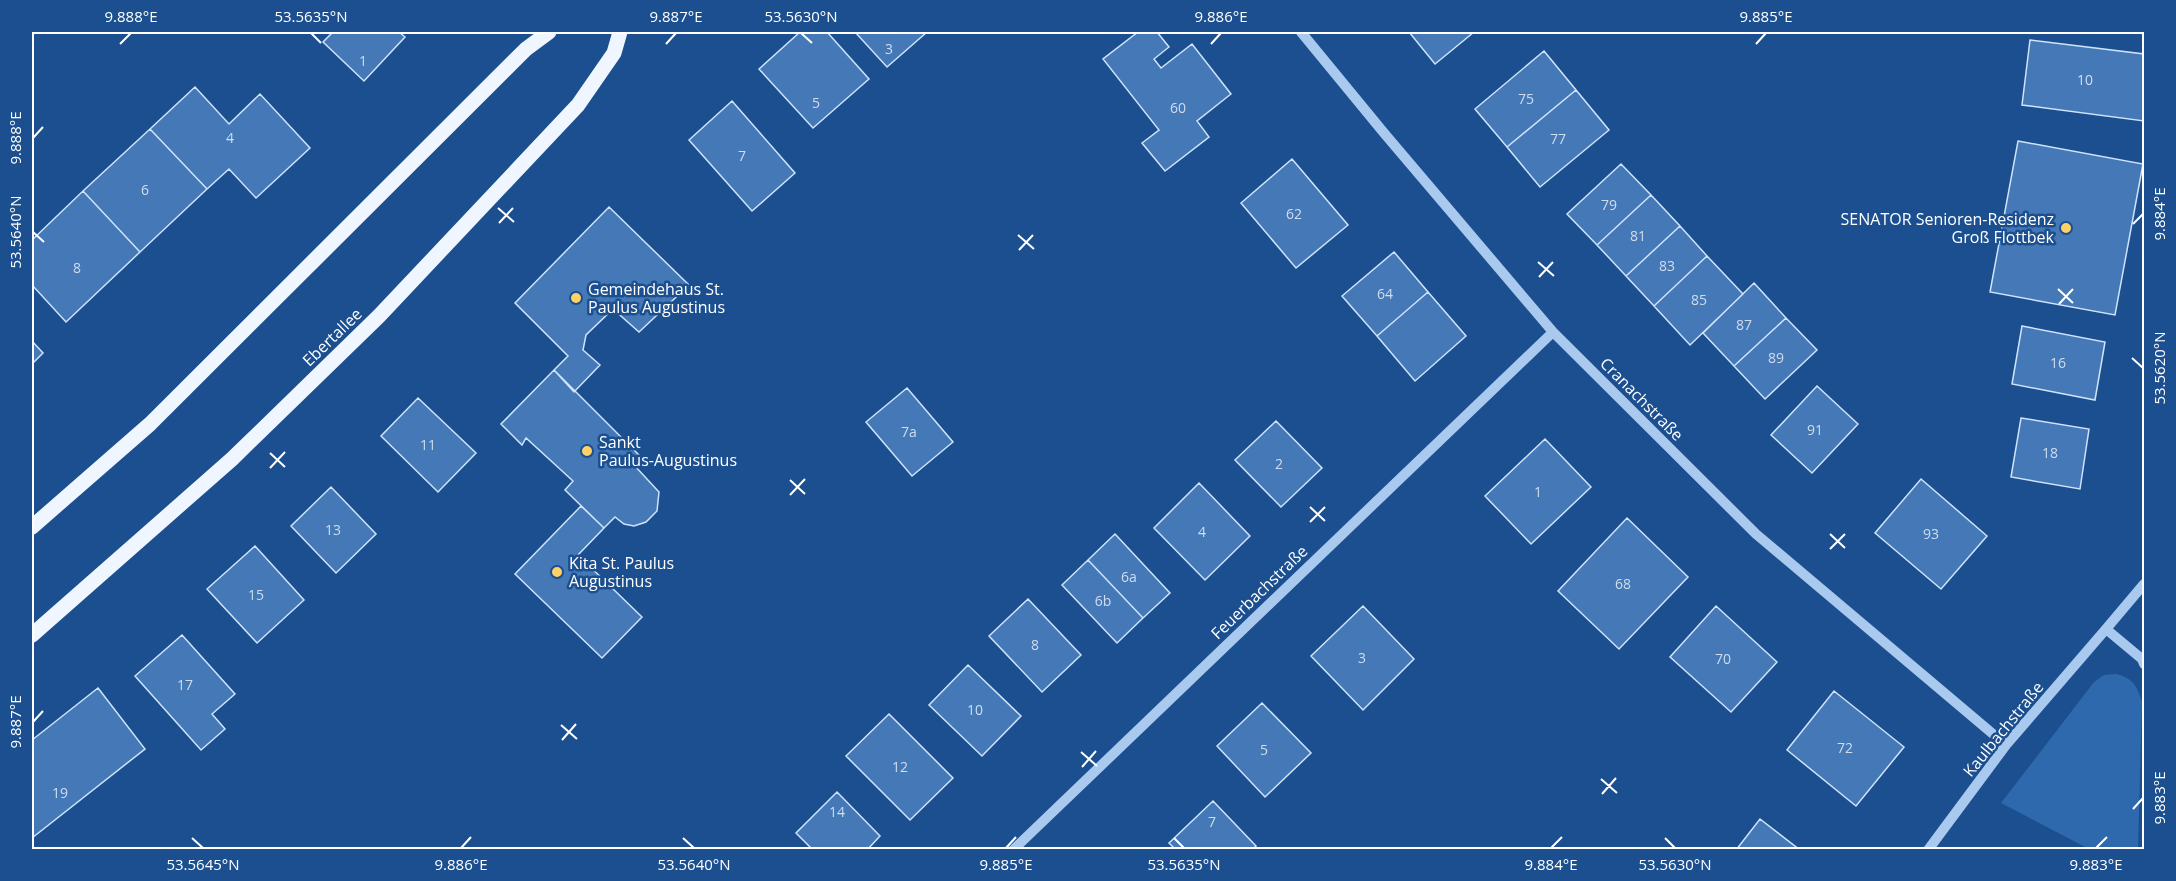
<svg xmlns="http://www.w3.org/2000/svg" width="2176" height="881" font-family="'Open Sans',sans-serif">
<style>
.green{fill:#2e69ad}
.building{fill:#4478b7;stroke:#cfe3fa;stroke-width:1.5}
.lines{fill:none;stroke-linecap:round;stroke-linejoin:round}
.minor{stroke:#a9c9ee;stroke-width:10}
.major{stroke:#f0f6ff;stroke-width:15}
.ticks{fill:none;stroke:#fff;stroke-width:2}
.poi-dot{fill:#ffd166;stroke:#1b4f8f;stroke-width:2}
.labels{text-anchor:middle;stroke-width:5;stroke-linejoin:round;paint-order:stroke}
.number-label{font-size:14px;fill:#d0dded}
.poi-label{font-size:16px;fill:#fff;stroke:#1b4f8f;text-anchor:start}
.street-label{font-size:16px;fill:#fff;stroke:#1b4f8f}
.neatline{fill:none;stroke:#fff;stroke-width:2}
.ticks-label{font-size:15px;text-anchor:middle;fill:#fff}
</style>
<rect width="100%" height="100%" fill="#1b4f8f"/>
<path class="green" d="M 2116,674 C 2133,678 2137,686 2142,702 L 2138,849 L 2089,849 L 2001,803 L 2094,682 L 2104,675 Z"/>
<path class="building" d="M 333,32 L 399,32 L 405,37 L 364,81 L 323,42 Z
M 800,32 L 827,32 L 869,79 L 813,128 L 759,69 Z
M 855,32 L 927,32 L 887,67 Z
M 1138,32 L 1157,32 L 1169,47 L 1154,59 L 1161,68 L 1192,44 L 1231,94 L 1197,121 L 1209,137 L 1165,171 L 1142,143 L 1159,130 L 1103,59 Z
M 1409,32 L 1474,32 L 1435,64 Z
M 2030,40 L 2144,54 L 2144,121 L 2022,105 Z
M 1544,51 L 1576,90 L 1507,147 L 1475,109 Z
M 195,87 L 229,124 L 260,94 L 310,148 L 256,198 L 229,169 L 207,189 L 150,129 Z
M 1576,90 L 1609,130 L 1540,187 L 1507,147 Z
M 732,101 L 795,173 L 752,211 L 689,140 Z
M 150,129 L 207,189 L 140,252 L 83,191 Z
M 2018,141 L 2143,164 L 2115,315 L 1990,292 Z
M 1292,159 L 1348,225 L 1296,268 L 1241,203 Z
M 1621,164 L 1651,195 L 1597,245 L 1567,214 Z
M 83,191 L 140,252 L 66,322 L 32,285 L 32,240 Z
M 1651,195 L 1680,226 L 1626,276 L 1597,245 Z
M 609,207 L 689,285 L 639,332 L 613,309 L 586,335 L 583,350 L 600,365 L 574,392 L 554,370 L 568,356 L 515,303 Z
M 1680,226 L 1707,256 L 1654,306 L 1626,276 Z
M 1394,252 L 1428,292 L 1377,336 L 1342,296 Z
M 1707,256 L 1743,294 L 1690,345 L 1654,306 Z
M 1754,283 L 1786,318 L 1734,366 L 1703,333 Z
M 1428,292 L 1466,336 L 1415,381 L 1377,336 Z
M 1786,318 L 1817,350 L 1765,399 L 1734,366 Z
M 2022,326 L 2105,342 L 2095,400 L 2012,384 Z
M 32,341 L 43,353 L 32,364 Z
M 554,370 L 641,457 L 634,465 L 659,492 L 657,511 L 646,522 L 634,526 L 624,524 L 615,517 L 604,528 L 565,490 L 573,481 L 526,438 L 522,445 L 501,424 Z
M 1817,386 L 1858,424 L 1812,473 L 1771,435 Z
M 907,388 L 953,442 L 912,476 L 866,422 Z
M 418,398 L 476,453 L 438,492 L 381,436 Z
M 2021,418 L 2089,429 L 2080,489 L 2011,477 Z
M 1276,421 L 1322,468 L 1281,507 L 1235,460 Z
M 1545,439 L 1591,487 L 1531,544 L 1485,496 Z
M 1921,479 L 1987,536 L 1941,589 L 1875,533 Z
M 1199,483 L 1250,536 L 1205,580 L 1154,528 Z
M 331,487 L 376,534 L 336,573 L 291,526 Z
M 581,506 L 604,528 L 578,555 L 642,617 L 602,658 L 515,574 Z
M 1627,518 L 1688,577 L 1619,649 L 1558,591 Z
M 1115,534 L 1170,593 L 1143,618 L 1088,560 Z
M 255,546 L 304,600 L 257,643 L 207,589 Z
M 1088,560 L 1143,618 L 1117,643 L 1062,585 Z
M 1028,599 L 1081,655 L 1042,692 L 989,636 Z
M 1363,606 L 1414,659 L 1363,710 L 1311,656 Z
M 1716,606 L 1777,662 L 1731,712 L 1670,657 Z
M 182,635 L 235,694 L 212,714 L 225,729 L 201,750 L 135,676 Z
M 968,665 L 1021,716 L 982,756 L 929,705 Z
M 98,688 L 145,749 L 32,838 L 32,740 Z
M 1834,691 L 1904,747 L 1856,806 L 1787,750 Z
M 1262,703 L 1311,753 L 1265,797 L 1217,746 Z
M 889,714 L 953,778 L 910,820 L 846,756 Z
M 837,792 L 880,836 L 867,850 L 813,850 L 796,833 Z
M 1213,801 L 1256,846 L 1252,850 L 1176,850 L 1169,843 Z
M 1760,819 L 1800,850 L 1736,850 Z"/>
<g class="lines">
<path class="minor" d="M 1301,32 L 1384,133 L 1553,332 L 1756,534 L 2006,745
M 2144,584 L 2106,629 L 2142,659 L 2144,664
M 1013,850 L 1553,332
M 1928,850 L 2006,745 L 2106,629"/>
<path class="major" d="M 32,527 L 150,424 L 526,49 L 549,32
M 32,635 L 232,459 L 379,316 L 578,105 L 614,53 L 620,32"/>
</g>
<path class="ticks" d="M 311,33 L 321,43M 801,33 L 812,43M 120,44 L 131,33M 666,44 L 676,33M 1211,44 L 1221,33M 1756,44 L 1766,33M 33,138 L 43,127M 498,208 L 514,222M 499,223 L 513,208M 2133,224 L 2143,214M 33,232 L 44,242M 1018,235 L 1034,249M 1019,250 L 1033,235M 1538,262 L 1554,276M 1539,277 L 1553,262M 2058,289 L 2073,303M 2059,304 L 2073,289M 2132,358 L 2143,368M 270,453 L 285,467M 270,468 L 285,452M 790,480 L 805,494M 790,495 L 805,479M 1310,507 L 1325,521M 1310,522 L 1325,507M 1830,534 L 1845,548M 1830,549 L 1845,534M 33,722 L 43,711M 561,725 L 577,739M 562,740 L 576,724M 1081,752 L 1097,766M 1082,767 L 1096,751M 1601,779 L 1617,793M 1602,794 L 1616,778M 2133,809 L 2143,798M 192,838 L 203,848M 683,838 L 694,848M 1174,838 L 1184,848M 1665,838 L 1675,848M 461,848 L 471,837M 1006,848 L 1016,837M 1551,848 L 1562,837M 2096,848 L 2107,837"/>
<g class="poi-dot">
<circle cx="2066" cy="228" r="6"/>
<circle cx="576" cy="298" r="6"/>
<circle cx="587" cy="451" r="6"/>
<circle cx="557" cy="572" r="6"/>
</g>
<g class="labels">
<g class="number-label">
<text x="889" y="54">3</text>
<text x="363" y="66">1</text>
<text x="2085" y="85">10</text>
<text x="1526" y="104">75</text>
<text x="816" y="108">5</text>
<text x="1178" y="113">60</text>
<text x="230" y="143">4</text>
<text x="1558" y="144">77</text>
<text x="742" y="161">7</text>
<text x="145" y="195">6</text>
<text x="1609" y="210">79</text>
<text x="1294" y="219">62</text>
<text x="1638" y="241">81</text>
<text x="1667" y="271">83</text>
<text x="77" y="273">8</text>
<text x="1385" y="299">64</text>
<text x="1699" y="305">85</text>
<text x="1744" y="330">87</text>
<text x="1776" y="363">89</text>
<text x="2058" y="368">16</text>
<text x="1815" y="435">91</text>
<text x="909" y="437">7a</text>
<text x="428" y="450">11</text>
<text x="2050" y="458">18</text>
<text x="1279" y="469">2</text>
<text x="1538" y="497">1</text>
<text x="333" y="535">13</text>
<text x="1202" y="537">4</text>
<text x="1931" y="539">93</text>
<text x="1129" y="582">6a</text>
<text x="1623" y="589">68</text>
<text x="256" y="600">15</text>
<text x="1103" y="606">6b</text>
<text x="1035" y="650">8</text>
<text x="1362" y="663">3</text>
<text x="1723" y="664">70</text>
<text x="185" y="690">17</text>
<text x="975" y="715">10</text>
<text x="1845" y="753">72</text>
<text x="1264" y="755">5</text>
<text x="900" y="772">12</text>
<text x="60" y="798">19</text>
<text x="837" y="817">14</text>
<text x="1212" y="827">7</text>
</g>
<g class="poi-label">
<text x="2054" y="225" text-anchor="end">SENATOR Senioren-Residenz<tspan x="2054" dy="18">Groß Flottbek</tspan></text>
<text x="588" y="295">Gemeindehaus St.<tspan x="588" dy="18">Paulus Augustinus</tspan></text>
<text x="599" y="448">Sankt<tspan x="599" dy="18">Paulus-Augustinus</tspan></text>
<text x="569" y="569">Kita St. Paulus<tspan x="569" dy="18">Augustinus</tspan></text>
</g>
<g class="street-label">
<text transform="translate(332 337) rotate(-44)" y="6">Ebertallee</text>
<text transform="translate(1642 399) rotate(45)" y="6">Cranachstraße</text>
<text transform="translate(1259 592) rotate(-44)" y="6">Feuerbachstraße</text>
<text transform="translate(2003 729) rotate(-51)" y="6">Kaulbachstraße</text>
</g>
</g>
<rect width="2176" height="881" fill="none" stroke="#1b4f8f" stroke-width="66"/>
<rect x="33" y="33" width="2110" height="815" class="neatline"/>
<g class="ticks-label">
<text x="131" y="22">9.888°E</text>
<text x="311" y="22">53.5635°N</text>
<text x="676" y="22">9.887°E</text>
<text x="801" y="22">53.5630°N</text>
<text x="1221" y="22">9.886°E</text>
<text x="1766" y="22">9.885°E</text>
<text transform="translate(16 138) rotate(-90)" y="5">9.888°E</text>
<text transform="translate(2160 214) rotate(-90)" y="5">9.884°E</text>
<text transform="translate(16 232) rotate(-90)" y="5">53.5640°N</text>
<text transform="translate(2160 368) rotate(-90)" y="5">53.5620°N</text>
<text transform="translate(16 722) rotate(-90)" y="5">9.887°E</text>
<text transform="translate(2160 798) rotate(-90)" y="5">9.883°E</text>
<text x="203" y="870">53.5645°N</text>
<text x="461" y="870">9.886°E</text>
<text x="694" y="870">53.5640°N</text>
<text x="1006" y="870">9.885°E</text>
<text x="1184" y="870">53.5635°N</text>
<text x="1551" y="870">9.884°E</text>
<text x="1675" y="870">53.5630°N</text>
<text x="2096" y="870">9.883°E</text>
</g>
</svg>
